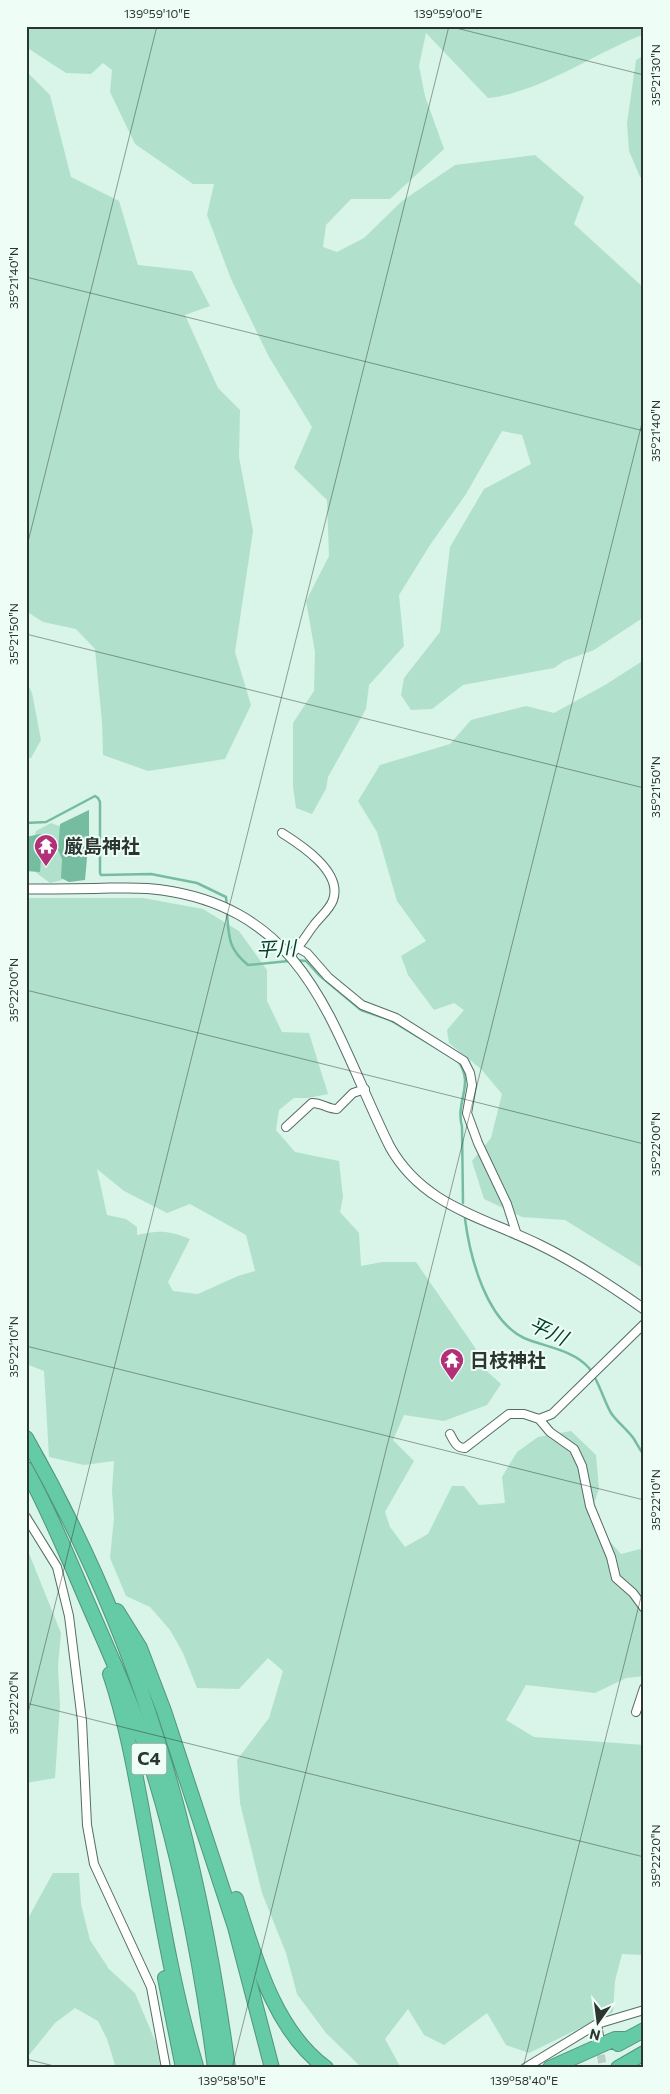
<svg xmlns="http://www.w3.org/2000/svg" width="670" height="2094" font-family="Commissioner,'Noto Sans JP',sans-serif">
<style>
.green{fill:#b1e1cd;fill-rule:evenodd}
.water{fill:#75bca1}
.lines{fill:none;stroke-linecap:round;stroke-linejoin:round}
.stream{stroke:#75bca1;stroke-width:2.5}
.minor-tunnel{stroke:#b6cec3;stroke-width:8;stroke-dasharray:8 4;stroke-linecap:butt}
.minor-casing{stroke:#556d63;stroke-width:10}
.tertiary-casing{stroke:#556d63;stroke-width:11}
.motorway-casing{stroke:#51967d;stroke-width:16}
.minor{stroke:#fff;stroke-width:8}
.tertiary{stroke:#fff;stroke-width:9}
.motorway{stroke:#65caa6;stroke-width:14}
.ticks{fill:none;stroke:#2b3531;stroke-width:1;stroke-opacity:0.45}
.labels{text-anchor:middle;stroke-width:4;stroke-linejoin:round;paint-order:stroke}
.shield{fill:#eefef7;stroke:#66716c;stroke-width:1}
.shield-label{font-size:18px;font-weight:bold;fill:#2b3531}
.poi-label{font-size:19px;font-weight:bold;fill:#2b3531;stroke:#eefef7;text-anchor:start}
.water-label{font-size:20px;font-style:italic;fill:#003e2c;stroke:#eefef7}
.neatline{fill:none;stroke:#2b3531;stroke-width:2}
.ticks-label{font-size:12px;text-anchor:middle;fill:#2b3531}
</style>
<rect width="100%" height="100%" fill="#d9f4e8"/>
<path class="green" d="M 26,26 L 644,26 L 644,37 L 642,35 C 593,54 539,93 488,98 L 426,33 L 419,66 L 425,96 L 444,149 L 390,199 L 351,199 L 326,225 L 323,247 L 337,252 L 364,238 L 402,201 L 455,165 L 535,155 L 584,197 L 574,224 L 644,288 L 644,617 L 594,650 L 564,661 L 554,668 L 463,685 L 432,709 L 411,710 L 401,695 L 404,678 L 440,632 L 450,547 L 484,489 L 531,464 L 522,435 L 502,431 L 466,494 L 430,545 L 399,595 L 404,646 L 369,685 L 366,709 L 328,777 L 326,789 L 312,814 L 296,808 L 293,787 L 293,723 L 314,691 L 315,652 L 306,601 L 329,556 L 327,500 L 294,468 L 312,427 L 269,357 L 231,279 L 207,215 L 214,184 L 193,184 L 135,144 L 110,92 L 112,70 L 103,63 L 91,74 L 66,73 L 26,47 Z
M 644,55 L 644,178 L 640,177 L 629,151 L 627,123 L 636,60 Z
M 26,71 L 50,95 L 71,177 L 119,201 L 138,265 L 192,271 L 210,306 L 185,315 L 218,388 L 240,410 L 239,457 L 253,531 L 235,652 L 251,705 L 225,759 L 148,771 L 103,755 L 102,722 L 95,649 L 76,629 L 43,622 L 26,611 Z
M 644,660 L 644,1269 L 565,1220 L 522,1217 L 484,1199 L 472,1161 L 491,1138 L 502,1094 L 481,1069 L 449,1043 L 447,1030 L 464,1010 L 454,1003 L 434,1010 L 408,975 L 401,956 L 426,941 L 397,901 L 377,832 L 358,801 L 380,765 L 450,744 L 471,720 L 526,706 L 554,713 L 605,685 Z
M 26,681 L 32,693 L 41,740 L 31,758 L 26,758 Z
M 51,823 L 64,828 L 65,875 L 62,880 L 50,883 L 34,871 L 39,841 L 35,834 L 36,831 Z
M 26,898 L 143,898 L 203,909 L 239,931 L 267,970 L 267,1001 L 282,1032 L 309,1033 L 328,1094 L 308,1098 L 294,1098 L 279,1110 L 276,1130 L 295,1152 L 339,1161 L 343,1197 L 340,1212 L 359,1233 L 361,1266 L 382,1262 L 416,1262 L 476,1349 L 470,1356 L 501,1384 L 487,1405 L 444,1421 L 404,1415 L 393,1440 L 414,1461 L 385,1512 L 390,1527 L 405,1547 L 428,1534 L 452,1486 L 464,1486 L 479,1505 L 505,1503 L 502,1477 L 517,1452 L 538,1437 L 571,1431 L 596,1455 L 599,1489 L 589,1518 L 621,1554 L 644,1548 L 644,1676 L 626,1678 L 595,1693 L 526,1685 L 506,1720 L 534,1737 L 644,1745 L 644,1955 L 622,1954 L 615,1981 L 613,2012 L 529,2053 L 506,2045 L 487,2013 L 444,2045 L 424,2035 L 408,2009 L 385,2039 L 401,2068 L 362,2068 L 326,2033 L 297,1994 L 286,1953 L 262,1893 L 240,1803 L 237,1760 L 269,1718 L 283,1671 L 268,1658 L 239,1689 L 197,1688 L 183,1653 L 170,1630 L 150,1607 L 126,1596 L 110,1558 L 114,1518 L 112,1491 L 114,1461 L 84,1465 L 49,1457 L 44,1371 L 26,1364 ZM 97,1169 L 124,1191 L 167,1213 L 190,1204 L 246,1235 L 255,1271 L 238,1276 L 198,1294 L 173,1291 L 168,1282 L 190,1239 C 168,1230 159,1230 137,1235 L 137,1227 L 126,1219 L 107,1215 Z
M 26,1546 L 61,1633 L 58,1666 L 60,1705 L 55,1778 L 26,1783 Z
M 53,1873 L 79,1873 L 81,1904 L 90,1940 L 109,1969 L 135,1993 L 156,2043 L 161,2068 L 116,2068 L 107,2039 L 98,2021 L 75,2008 L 55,2023 L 26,2059 L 26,1922 Z"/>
<path class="water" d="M 89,810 L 89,836 L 85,880 L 69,882 L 61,878 L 62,859 L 58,850 L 60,824 Z
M 40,834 L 46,836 L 46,846 L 41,858 L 40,872 L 26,871 L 26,837 Z"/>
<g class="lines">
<path class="stream" d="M 26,823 L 46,822 L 95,796 L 98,798 L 100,802 L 100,873 L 101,875 L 151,874 L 197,883 L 226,897 L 227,908
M 227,914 C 229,937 228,949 248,965 L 289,961
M 294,960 L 306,961 L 319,975 L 361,1010 L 390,1020 L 458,1061 C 475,1084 455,1101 462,1127 L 463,1203
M 465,1219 C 470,1257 486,1320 524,1338 C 545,1347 574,1350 589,1368 C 599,1381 603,1399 611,1413 C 617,1422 627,1429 634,1439 C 637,1444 640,1450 644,1455"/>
<path class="minor-tunnel" d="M 599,2043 L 603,2068"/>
<g class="minor-casing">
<path id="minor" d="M 282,833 C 301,845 343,872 333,900 C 330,909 320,917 314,925 C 306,935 301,946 290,955
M 298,948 L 307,953 L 328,977 L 362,1005 L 396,1018 L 464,1061 L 470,1073 L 472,1085 L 467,1113 L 478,1143 L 507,1204 L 517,1235
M 286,1127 L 312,1103 C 322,1103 328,1109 337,1109 L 353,1093 L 365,1089
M 644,1324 L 552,1414 L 539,1419 L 550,1432 L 574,1449 L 582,1466 L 590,1506 L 611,1557 L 616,1578 L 633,1593 L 644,1608
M 450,1434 C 454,1441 456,1448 465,1448 L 509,1414 L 524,1414 L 539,1419
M 26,1517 L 57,1567 L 69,1616 L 82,1721 L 87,1825 L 94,1864 L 151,1987 L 166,2068
M 636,1712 L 644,1688
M 597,2024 L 599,2036
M 525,2068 L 597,2024 L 644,2010"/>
</g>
<g class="tertiary-casing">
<path id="tertiary" d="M 26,889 C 54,889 82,889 110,888 C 127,888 145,887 162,890 C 311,911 333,1033 390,1147 C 423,1206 483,1217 540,1245 C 577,1263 610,1285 644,1309"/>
</g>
<g class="motorway-casing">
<path id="motorway" d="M 26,1438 C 76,1526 119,1621 150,1717 C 188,1831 212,1949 228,2068
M 26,1469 C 48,1509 65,1550 83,1592 C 100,1632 118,1670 133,1711 C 175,1826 199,1947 215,2068
M 117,1611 L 140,1648 L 164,1711 L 235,1927 L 272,2068
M 110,1674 C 126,1721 135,1772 144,1821 C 159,1903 172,1986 196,2066
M 236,1899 C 255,1957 274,2030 326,2068
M 165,1978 L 183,2068
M 618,2044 L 644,2030
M 550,2068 L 615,2039 L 626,2039
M 618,2068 L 644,2053"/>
</g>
<use href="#minor" class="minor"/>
<use href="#tertiary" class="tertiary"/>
<use href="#motorway" class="motorway"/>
</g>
<path class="ticks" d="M 448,26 L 644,75M 26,277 L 644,431M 26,550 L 157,26M 26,634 L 644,788M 26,990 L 644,1144M 26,1346 L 644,1500M 26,1703 L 644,1857M 26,1721 L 449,26M 26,2059 L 62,2068M 232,2068 L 644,415M 523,2068 L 644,1585"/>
<defs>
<g id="temple-pin" transform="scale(1.25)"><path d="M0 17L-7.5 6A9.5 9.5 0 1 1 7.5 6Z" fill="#b32f77" stroke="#eefef7"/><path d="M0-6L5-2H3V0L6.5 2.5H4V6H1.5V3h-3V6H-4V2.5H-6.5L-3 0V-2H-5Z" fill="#fff"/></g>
</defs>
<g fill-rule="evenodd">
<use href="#temple-pin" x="46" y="846"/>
<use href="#temple-pin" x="452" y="1360"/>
</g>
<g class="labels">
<rect class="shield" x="131.5" y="1743.5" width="35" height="31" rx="4"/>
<g class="shield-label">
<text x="149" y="1765">C4</text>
</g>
<g class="poi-label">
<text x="64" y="853">厳島神社</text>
<text x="470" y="1367">日枝神社</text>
</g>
<g class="water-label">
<text transform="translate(276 949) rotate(-3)" y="7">平川</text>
<text transform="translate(548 1331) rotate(25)" y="7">平川</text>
</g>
</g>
<rect width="670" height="2094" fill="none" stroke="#eefef7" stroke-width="55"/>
<g transform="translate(598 2022) rotate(194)" stroke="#eefef7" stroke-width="4" paint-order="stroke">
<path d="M0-4L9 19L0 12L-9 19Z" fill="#2b3531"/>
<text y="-8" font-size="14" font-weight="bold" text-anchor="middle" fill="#2b3531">N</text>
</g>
<rect x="28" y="28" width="614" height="2038" class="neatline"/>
<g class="ticks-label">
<text x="157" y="18">139°59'10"E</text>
<text x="448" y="18">139°59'00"E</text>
<text transform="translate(656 75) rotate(-90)" y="4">35°21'30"N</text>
<text transform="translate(14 278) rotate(-90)" y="4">35°21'40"N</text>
<text transform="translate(656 431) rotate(-90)" y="4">35°21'40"N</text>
<text transform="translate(14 634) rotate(-90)" y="4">35°21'50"N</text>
<text transform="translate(656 787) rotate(-90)" y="4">35°21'50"N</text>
<text transform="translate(14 990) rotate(-90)" y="4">35°22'00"N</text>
<text transform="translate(656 1144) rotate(-90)" y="4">35°22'00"N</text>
<text transform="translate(14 1347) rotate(-90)" y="4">35°22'10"N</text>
<text transform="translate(656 1500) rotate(-90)" y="4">35°22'10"N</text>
<text transform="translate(14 1703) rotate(-90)" y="4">35°22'20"N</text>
<text transform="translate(656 1856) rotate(-90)" y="4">35°22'20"N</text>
<text x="232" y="2085">139°58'50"E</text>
<text x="524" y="2085">139°58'40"E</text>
</g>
</svg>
